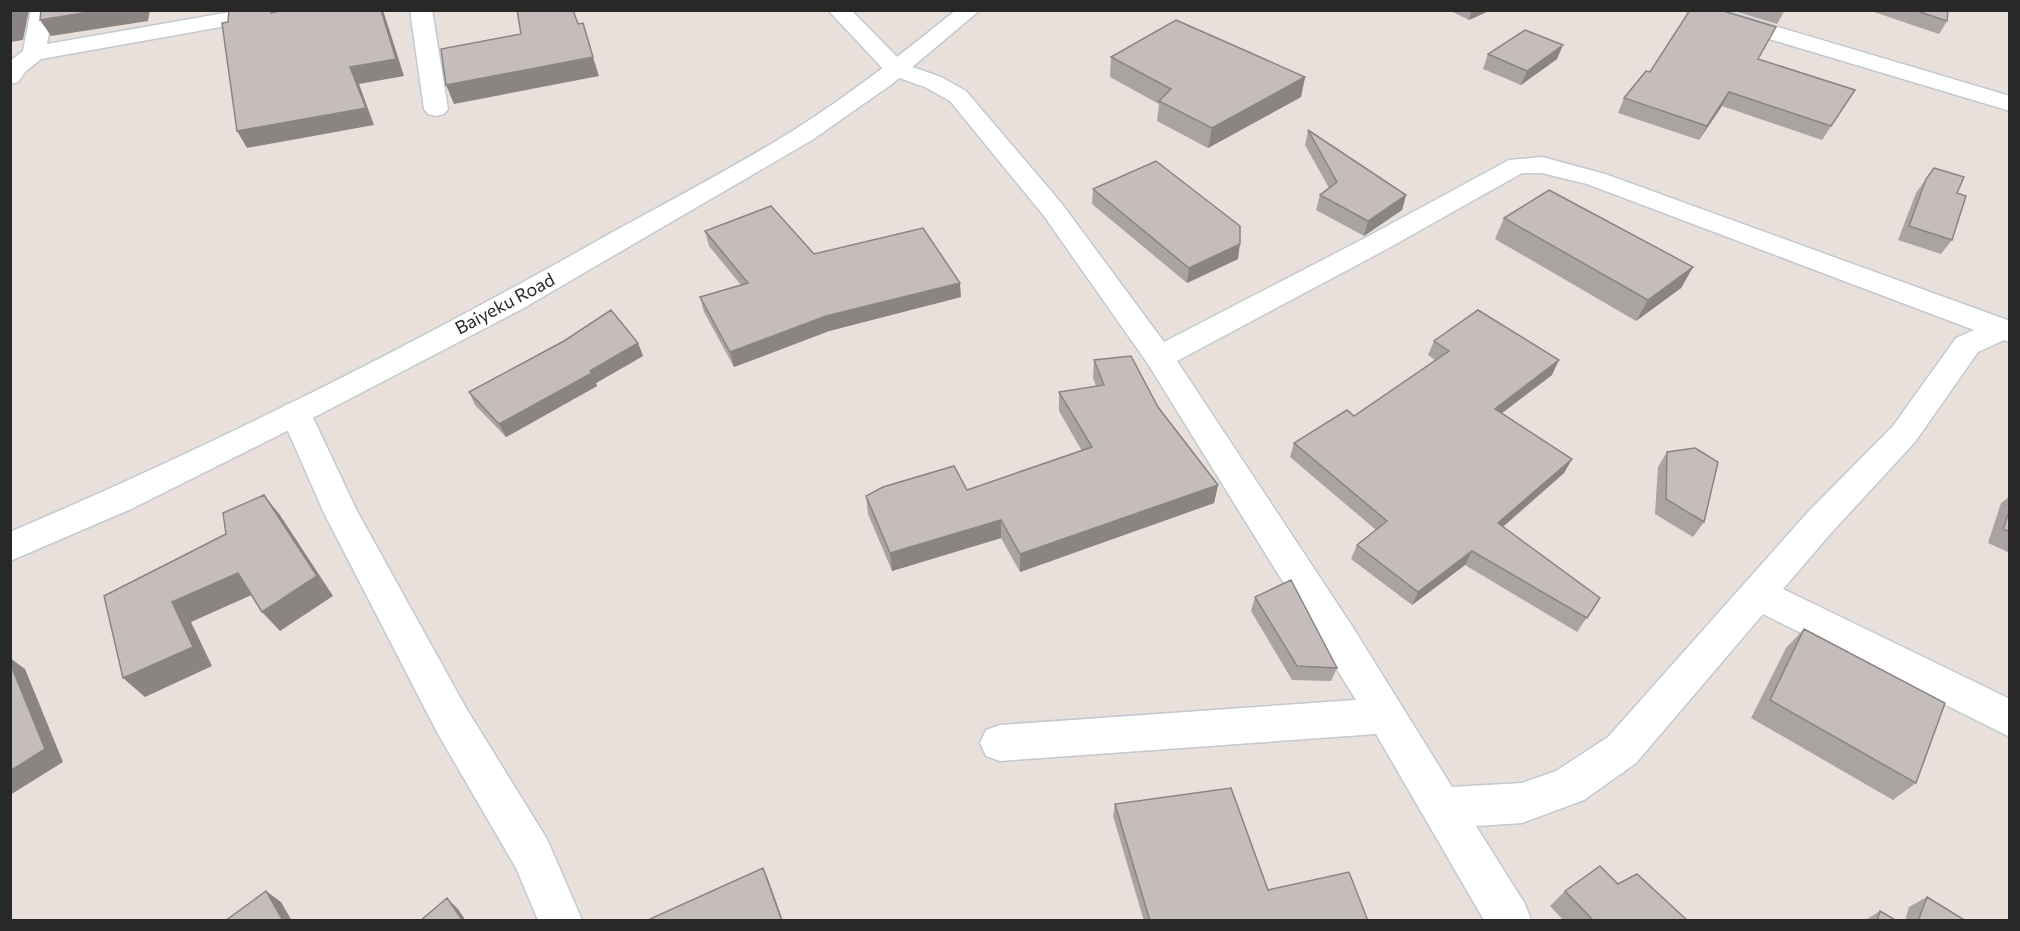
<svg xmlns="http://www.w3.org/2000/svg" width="2020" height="931" font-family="Commissioner,sans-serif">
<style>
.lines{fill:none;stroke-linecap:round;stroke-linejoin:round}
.street-casing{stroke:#c3c9d1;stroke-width:3}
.secondary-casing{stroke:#c3c9d1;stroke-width:3}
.street{fill:#fff;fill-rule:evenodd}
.secondary{fill:#fff;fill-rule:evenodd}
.wall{fill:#a9a3a1}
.shaded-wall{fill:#8a8483}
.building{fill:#c5bdbb;stroke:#8a8483;stroke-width:1.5}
.labels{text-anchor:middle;stroke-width:6;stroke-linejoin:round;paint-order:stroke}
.street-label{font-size:18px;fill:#282828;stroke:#fff}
</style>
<rect width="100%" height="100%" fill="#e9e0db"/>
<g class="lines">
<g class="street-casing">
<path id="street" d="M 31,10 L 53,10 L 47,44 L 242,10 L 292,10 L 290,15 L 282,16 L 41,59 L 25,72 L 18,82 L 10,84 L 10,61 L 23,51 Z
M 410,10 L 432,10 L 448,109 L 444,114 L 436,116 L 428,114 L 424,109 Z
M 828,10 L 851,10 L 904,64 L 941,77 L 966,91 L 1062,204 L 1164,342 L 1365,238 L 1509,160 L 1542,157 L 1605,174 L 2010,321 L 2010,342 L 2004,340 L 1978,352 L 1915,442 L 1832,532 L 1783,589 L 2010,699 L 2010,737 L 1763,614 L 1636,763 L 1584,800 L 1522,823 L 1476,826 L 1525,904 L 1531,920 L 1484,920 L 1376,734 L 1000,761 L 986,756 L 980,743 L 986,730 L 1000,725 L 1356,700 L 1148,364 L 1044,216 L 950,101 L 925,87 L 888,74 ZM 1522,173 L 1542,173 L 1587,184 L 1974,330 L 1956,338 L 1893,426 L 1808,512 L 1608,737 L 1556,771 L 1522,783 L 1452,787 L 1352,626 L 1177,361 L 1385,250 Z
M 1687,10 L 1721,10 L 2010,96 L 2010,111 L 1689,15 Z
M 296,402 L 307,405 L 357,511 L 466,708 L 547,839 L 582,920 L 538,920 L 516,868 L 438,734 L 324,513 L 280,413 L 285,405 Z"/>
</g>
<g class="secondary-casing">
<path id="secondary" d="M 956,10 L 980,10 L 892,84 L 812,140 L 522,309 L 307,421 L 131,509 L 10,561 L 10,532 C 210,447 406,349 595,242 C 661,205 730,170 794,130 C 851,94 904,52 956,10 Z"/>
</g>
<use href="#street" class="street"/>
<use href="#secondary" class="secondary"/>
</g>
<path class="wall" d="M 1449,10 L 1491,10 L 1469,20 Z
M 1731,10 L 1785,10 L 1777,24 Z
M 1868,10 L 1948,10 L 1947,21 L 1939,34 Z
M 1488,54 L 1557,59 L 1521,85 L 1483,69 Z
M 1111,57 L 1305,77 L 1301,97 L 1208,148 L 1157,121 L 1159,104 L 1110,77 Z
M 1758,59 L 1855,90 L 1822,140 L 1722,106 L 1699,140 L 1618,113 L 1624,98 Z
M 1308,130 L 1406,195 L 1402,210 L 1364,236 L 1316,210 L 1320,195 L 1329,188 L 1305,145 Z
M 1934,168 L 1957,193 L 1952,240 L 1941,254 L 1898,240 L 1916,193 Z
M 1093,189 L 1238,259 L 1187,283 L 1092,204 Z
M 1504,218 L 1693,267 L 1681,288 L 1636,321 L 1495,239 Z
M 705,231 L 814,254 L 961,297 L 829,331 L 734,367 L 704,312 L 700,297 L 741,285 L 709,246 Z
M 1434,341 L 1552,375 L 1502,413 L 1572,459 L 1564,473 L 1503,527 L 1600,598 L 1577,632 L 1465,565 L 1412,605 L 1351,559 L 1357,545 L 1376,530 L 1290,457 L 1294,443 L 1354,416 L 1435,360 L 1428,355 Z
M 638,343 L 643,356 L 596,383 L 597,386 L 506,437 L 475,405 L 469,392 Z
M 1094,360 L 1158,407 L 1218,485 L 1214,503 L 1020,572 L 1001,538 L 892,571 L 868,514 L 866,496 L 967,490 L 1082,451 L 1059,411 L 1059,392 L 1096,386 L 1093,378 Z
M 1667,452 L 1704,522 L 1693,537 L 1655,514 L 1658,467 Z
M 2010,496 L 2010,553 L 1988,543 L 2001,503 Z
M 1255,597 L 1337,668 L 1331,681 L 1292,680 L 1251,611 Z
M 1804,629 L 1916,783 L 1893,800 L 1751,718 L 1786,648 Z
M 1115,804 L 1268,890 L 1368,921 L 1144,921 L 1113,816 Z
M 1618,884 L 1688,921 L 1564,921 L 1550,906 L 1565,891 Z
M 1927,897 L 1966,921 L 1905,921 L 1909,907 Z
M 1880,911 L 1897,921 L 1864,921 Z"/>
<path class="shaded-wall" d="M 14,10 L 29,10 L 23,40 L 10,42 L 10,24 Z
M 101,10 L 150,10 L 148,21 L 51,36 L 40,20 Z
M 381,10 L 383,10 L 404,76 L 359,84 L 374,125 L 247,148 L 237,131 Z
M 1472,10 L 1491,10 L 1469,20 Z
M 1563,45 L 1557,59 L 1521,85 L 1527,71 Z
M 593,57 L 599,76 L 454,104 L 446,85 Z
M 1305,77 L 1301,97 L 1208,148 L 1212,128 Z
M 1729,92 L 1722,106 L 1699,140 L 1707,126 Z
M 1406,195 L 1402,210 L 1364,236 L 1368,221 Z
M 1240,244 L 1238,259 L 1187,283 L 1189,268 Z
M 1693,267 L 1681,288 L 1636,321 L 1648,300 Z
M 960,283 L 961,297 L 829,331 L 734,367 L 730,352 L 826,316 Z
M 638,343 L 643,356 L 596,383 L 597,386 L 506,437 L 499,424 L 590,371 Z
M 1559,360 L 1552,375 L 1489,423 L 1495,409 Z
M 1572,459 L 1564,473 L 1491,537 L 1498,523 Z
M 1218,485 L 1214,503 L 1020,572 L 1020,554 Z
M 264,495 L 280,515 L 333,596 L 280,631 L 262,612 Z
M 1001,520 L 1001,538 L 892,571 L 890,553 Z
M 1472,551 L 1465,565 L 1412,605 L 1418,592 Z
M 238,573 L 256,593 L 191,622 L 212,666 L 145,697 L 123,678 L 172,602 Z
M 10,658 L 25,669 L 63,762 L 10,795 Z
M 763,868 L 768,879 L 783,921 L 782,921 Z
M 266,891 L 281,902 L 292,921 L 283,921 Z
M 447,898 L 458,909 L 466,921 L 463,921 Z"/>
<path class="building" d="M 10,10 L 14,10 L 10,24 Z
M 41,10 L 101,10 L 40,20 Z
M 229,10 L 271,10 L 271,13 L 284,10 L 381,10 L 396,59 L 350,67 L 366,108 L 237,131 L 222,23 L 228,22 Z
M 517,10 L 573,10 L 578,24 L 583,23 L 593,57 L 446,85 L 441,49 L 521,34 Z
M 1690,10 L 1720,10 L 1776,27 L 1758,59 L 1855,90 L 1831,126 L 1729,92 L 1707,126 L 1624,98 L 1646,71 L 1650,72 Z
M 1914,10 L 1948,10 L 1947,21 Z
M 1176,20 L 1305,77 L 1212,128 L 1159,101 L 1171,89 L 1111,57 Z
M 1525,30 L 1563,45 L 1527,71 L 1488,54 Z
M 1308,130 L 1406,195 L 1368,221 L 1320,195 L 1337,182 Z
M 1156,161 L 1240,226 L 1240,244 L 1189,268 L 1093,189 Z
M 1934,168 L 1964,177 L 1957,193 L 1966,196 L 1952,240 L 1909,226 L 1926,179 Z
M 1549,190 L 1693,267 L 1648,300 L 1504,218 Z
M 771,206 L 814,254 L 923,228 L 960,283 L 826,316 L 730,352 L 700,297 L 748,283 L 705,231 Z
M 611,310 L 638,343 L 590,371 L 592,373 L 499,424 L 469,392 L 564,341 Z
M 1478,310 L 1559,360 L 1495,409 L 1572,459 L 1498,523 L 1600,598 L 1587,618 L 1472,551 L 1418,592 L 1357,545 L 1387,521 L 1294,443 L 1347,410 L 1354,416 L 1449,351 L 1434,341 Z
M 1131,356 L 1158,407 L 1218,485 L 1020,554 L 1001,520 L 890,553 L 866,496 L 883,487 L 954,466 L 967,490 L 1092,447 L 1059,392 L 1104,385 L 1094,360 Z
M 1695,448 L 1718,462 L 1704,522 L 1666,499 L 1667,452 Z
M 264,495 L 317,576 L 262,612 L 238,573 L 172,602 L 193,647 L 123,678 L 104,596 L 226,534 L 223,513 Z
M 2010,509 L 2010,532 L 2003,529 Z
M 1291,580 L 1337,668 L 1297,666 L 1255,597 Z
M 1804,629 L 1945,703 L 1916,783 L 1770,700 Z
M 10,663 L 45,749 L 10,771 Z
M 1231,788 L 1268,890 L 1349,872 L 1368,921 L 1150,921 L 1115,804 Z
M 1600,866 L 1618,884 L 1637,874 L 1688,921 L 1594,921 L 1565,891 Z
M 763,868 L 782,921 L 650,921 L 650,919 Z
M 266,891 L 283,921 L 225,921 Z
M 1927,897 L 1966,921 L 1918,921 Z
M 447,898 L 463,921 L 420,921 Z
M 1880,911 L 1897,921 L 1877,921 Z"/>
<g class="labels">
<g class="street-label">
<text transform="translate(505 304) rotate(-28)" y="6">Baiyeku Road</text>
</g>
</g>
<rect width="2020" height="931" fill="none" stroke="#282828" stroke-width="24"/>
</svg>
